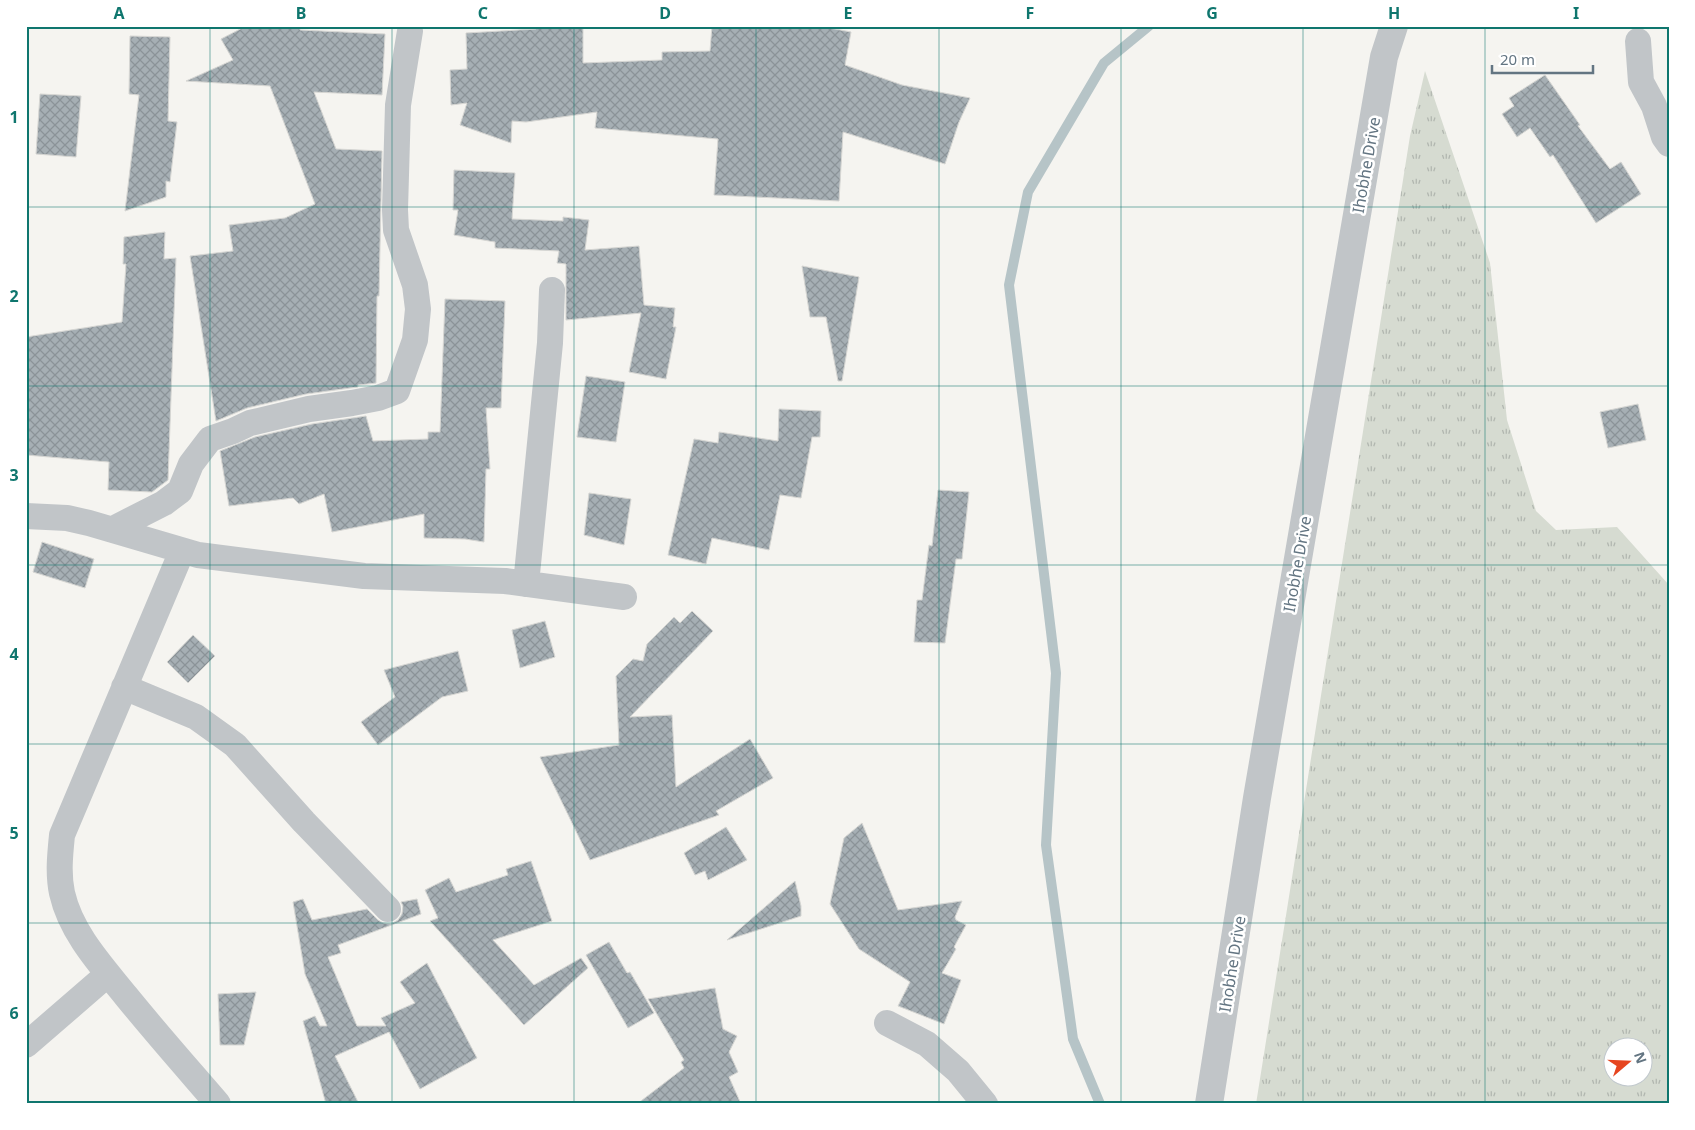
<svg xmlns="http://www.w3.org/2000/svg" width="1695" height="1130" font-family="'Noto Sans',sans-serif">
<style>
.grass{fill:url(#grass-tufts);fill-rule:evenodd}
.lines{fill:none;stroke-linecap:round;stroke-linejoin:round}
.stream{stroke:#b6c4c7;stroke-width:10}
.building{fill:url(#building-cross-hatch);stroke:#d6d6d3}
.minor{stroke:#c1c5c8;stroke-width:26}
.tertiary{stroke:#c1c5c8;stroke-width:28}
.grid{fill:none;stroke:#0f766e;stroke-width:1;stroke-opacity:0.55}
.labels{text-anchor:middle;stroke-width:5;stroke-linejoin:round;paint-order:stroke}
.street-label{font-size:16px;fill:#637582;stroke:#fff}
.neatline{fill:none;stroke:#0f766e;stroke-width:2}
.grid-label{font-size:16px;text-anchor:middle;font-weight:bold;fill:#0f766e}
</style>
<defs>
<pattern id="grass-tufts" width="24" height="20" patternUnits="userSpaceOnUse" patternTransform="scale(1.25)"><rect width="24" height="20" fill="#d6dbd1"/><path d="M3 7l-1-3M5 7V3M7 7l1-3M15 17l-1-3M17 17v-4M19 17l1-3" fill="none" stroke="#b1b6af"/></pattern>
<pattern id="building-cross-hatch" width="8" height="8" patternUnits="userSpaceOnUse" patternTransform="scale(1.25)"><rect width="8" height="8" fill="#a6afb4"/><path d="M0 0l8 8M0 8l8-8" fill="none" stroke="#8b9398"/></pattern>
</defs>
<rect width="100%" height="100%" fill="#f5f4f0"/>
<path class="grass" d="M 1425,71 L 1490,263 L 1507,420 L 1536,511 L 1556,530 L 1617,527 L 1669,585 L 1669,1104 L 1256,1104 L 1410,136 ZM 1612,1048 L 1642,1048 L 1642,1078 L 1612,1078 Z"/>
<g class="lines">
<path class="stream" d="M 1100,1104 L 1073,1039 L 1046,845 L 1056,673 L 1009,285 L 1028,192 L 1104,63 L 1149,26"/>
</g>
<path class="building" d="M 246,26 L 300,26 L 300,30 L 385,34 L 382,95 L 314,92 L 336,149 L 382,151 L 379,296 L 377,296 L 376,383 L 358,385 L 358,387 L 350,388 L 306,394 L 247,408 L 216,421 L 190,256 L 233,251 L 229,225 L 285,218 L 315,204 L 270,86 L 186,81 L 233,60 L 221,39 Z
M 536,26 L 583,26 L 583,63 L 662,60 L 662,52 L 710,51 L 712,26 L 819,26 L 851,32 L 845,65 L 902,85 L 970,98 L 959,122 L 945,164 L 843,132 L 839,201 L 714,195 L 718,139 L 595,128 L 597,112 L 526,122 L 512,121 L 511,143 L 460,125 L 467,103 L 451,105 L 450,70 L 467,69 L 466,33 L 536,29 Z
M 130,36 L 170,37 L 168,121 L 177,122 L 170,182 L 166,181 L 166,197 L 125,211 L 139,95 L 129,94 Z
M 1545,75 L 1580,125 L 1578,126 L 1610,169 L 1621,162 L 1641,194 L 1596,223 L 1553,155 L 1550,157 L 1530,128 L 1517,137 L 1502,114 L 1514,106 L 1509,98 Z
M 40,94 L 81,96 L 76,157 L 36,154 Z
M 454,170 L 515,173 L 512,219 L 563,221 L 563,217 L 589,220 L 585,250 L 639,246 L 644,305 L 675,308 L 673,327 L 676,327 L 666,379 L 629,372 L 641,313 L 566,320 L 566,264 L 557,263 L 559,251 L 495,248 L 495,242 L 454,235 L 458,210 L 453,210 Z
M 165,232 L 164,259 L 176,258 L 168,480 L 152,492 L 108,490 L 109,462 L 26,455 L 26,337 L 122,322 L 126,264 L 123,264 L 124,237 Z
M 802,266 L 859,277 L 842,381 L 838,381 L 826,317 L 810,317 Z
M 445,299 L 505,301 L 501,408 L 486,408 L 490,469 L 486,469 L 484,542 L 465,539 L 424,538 L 424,514 L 332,532 L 324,494 L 299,504 L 293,498 L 229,506 L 220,451 L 255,437 L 312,424 L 366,416 L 373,441 L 428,439 L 428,432 L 440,432 Z
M 586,376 L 625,382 L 616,442 L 577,437 Z
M 1638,404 L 1646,440 L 1608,448 L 1600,412 Z
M 779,409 L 821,411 L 820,437 L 812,437 L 801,498 L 780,495 L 769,550 L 712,538 L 706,564 L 668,555 L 694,439 L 718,443 L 719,432 L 778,441 Z
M 938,490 L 969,492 L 962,559 L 956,559 L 945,643 L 914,642 L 917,600 L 922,600 L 929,545 L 932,546 Z
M 589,493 L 631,499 L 624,545 L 584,535 Z
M 42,542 L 94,559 L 85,588 L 33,572 Z
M 692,611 L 713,631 L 630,717 L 672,715 L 676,787 L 750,739 L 773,778 L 716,811 L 719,815 L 590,860 L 540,757 L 619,745 L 616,676 L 633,659 L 643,661 L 647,644 L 674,617 L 680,623 Z
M 545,621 L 555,657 L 520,668 L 512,630 Z
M 193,635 L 215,656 L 188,683 L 167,662 Z
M 458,651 L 468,691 L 442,697 L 378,745 L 361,722 L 395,697 L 384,670 Z
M 862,823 L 898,910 L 962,901 L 955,917 L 956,920 L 966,925 L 954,947 L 956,949 L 942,973 L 961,980 L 944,1024 L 898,1006 L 910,982 L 859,949 L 830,904 L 844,838 Z
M 726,827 L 747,860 L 708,880 L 705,871 L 695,875 L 684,853 Z
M 531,861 L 552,921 L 493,940 L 534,985 L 581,958 L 588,968 L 524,1025 L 430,921 L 438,918 L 425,890 L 449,878 L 456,892 L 508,875 L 506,869 Z
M 795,881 L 801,906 L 801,916 L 727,940 Z
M 303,899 L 312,920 L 367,909 L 378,920 L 383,923 L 391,924 L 398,920 L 402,914 L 403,906 L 401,902 L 417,899 L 421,914 L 338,945 L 341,953 L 328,957 L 357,1026 L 386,1026 L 381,1018 L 415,1003 L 400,982 L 427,963 L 477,1058 L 420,1089 L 389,1032 L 335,1056 L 359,1104 L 326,1104 L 303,1021 L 315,1016 L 320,1026 L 327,1026 L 305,974 L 293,902 Z
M 609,942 L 627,973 L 630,972 L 654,1013 L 628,1028 L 586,955 Z
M 715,988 L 723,1029 L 737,1036 L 729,1052 L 738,1072 L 729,1077 L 741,1104 L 637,1104 L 684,1068 L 681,1062 L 684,1060 L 648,999 Z
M 256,992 L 244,1045 L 220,1045 L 218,994 Z"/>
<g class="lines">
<path class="minor" d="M 1638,41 L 1641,82 L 1654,106 L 1664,137 L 1669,144
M 26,516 L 67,518 L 89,523 L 198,555 L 364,576 L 505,581 L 624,597
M 113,529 L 164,503 L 180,491 L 191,464 L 210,439 L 233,431 L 250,423 L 309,409 L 352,403 L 378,398 L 397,391 L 415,340 L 418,309 L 415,285 L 396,230 L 395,210 L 398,105 L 410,31
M 182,551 L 62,835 C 60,855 58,874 62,893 C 71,933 101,965 126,996 C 156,1033 187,1068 218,1104
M 526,584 L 550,343 L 552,290
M 124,687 L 196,717 L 235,745 L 304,822 L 388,909
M 887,1023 L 927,1044 L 958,1071 L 985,1104
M 26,1045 L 108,974"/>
<path class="tertiary" d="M 1209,1104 L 1257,798 L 1384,57 L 1394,26"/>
</g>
<path class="grid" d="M 210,26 L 210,1104M 392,26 L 392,1104M 574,26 L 574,1104M 756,26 L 756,1104M 939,26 L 939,1104M 1121,26 L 1121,1104M 1303,26 L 1303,1104M 1485,26 L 1485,1104M 26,207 L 1669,207M 26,386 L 1669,386M 26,565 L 1669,565M 26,744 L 1669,744M 26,923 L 1669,923"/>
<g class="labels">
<g class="street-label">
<text transform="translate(1366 165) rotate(-80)" y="6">Ihobhe Drive</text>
<text transform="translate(1297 564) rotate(-80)" y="6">Ihobhe Drive</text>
<text transform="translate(1232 964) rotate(-81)" y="6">Ihobhe Drive</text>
</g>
</g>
<rect width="1695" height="1130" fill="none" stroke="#ffffff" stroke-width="55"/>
<g transform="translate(1628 1062) rotate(71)"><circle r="24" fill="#ffffff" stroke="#c1c8cd"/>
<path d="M0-4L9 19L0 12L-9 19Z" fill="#e6451f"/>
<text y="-8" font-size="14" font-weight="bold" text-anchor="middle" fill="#637582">N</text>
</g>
<path d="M1492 65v8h101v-8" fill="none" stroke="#637582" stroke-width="2.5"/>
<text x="1500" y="65" font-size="15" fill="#637582" stroke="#ffffff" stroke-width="4" paint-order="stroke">20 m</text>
<rect x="28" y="28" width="1640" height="1074" class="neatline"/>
<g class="grid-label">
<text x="119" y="19">A</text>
<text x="301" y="19">B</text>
<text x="483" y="19">C</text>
<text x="665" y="19">D</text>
<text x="848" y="19">E</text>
<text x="1030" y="19">F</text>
<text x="1212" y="19">G</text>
<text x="1394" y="19">H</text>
<text x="1576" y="19">I</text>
<text x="14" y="123">1</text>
<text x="14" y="302">2</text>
<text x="14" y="481">3</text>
<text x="14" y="660">4</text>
<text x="14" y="839">5</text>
<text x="14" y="1019">6</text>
</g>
</svg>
